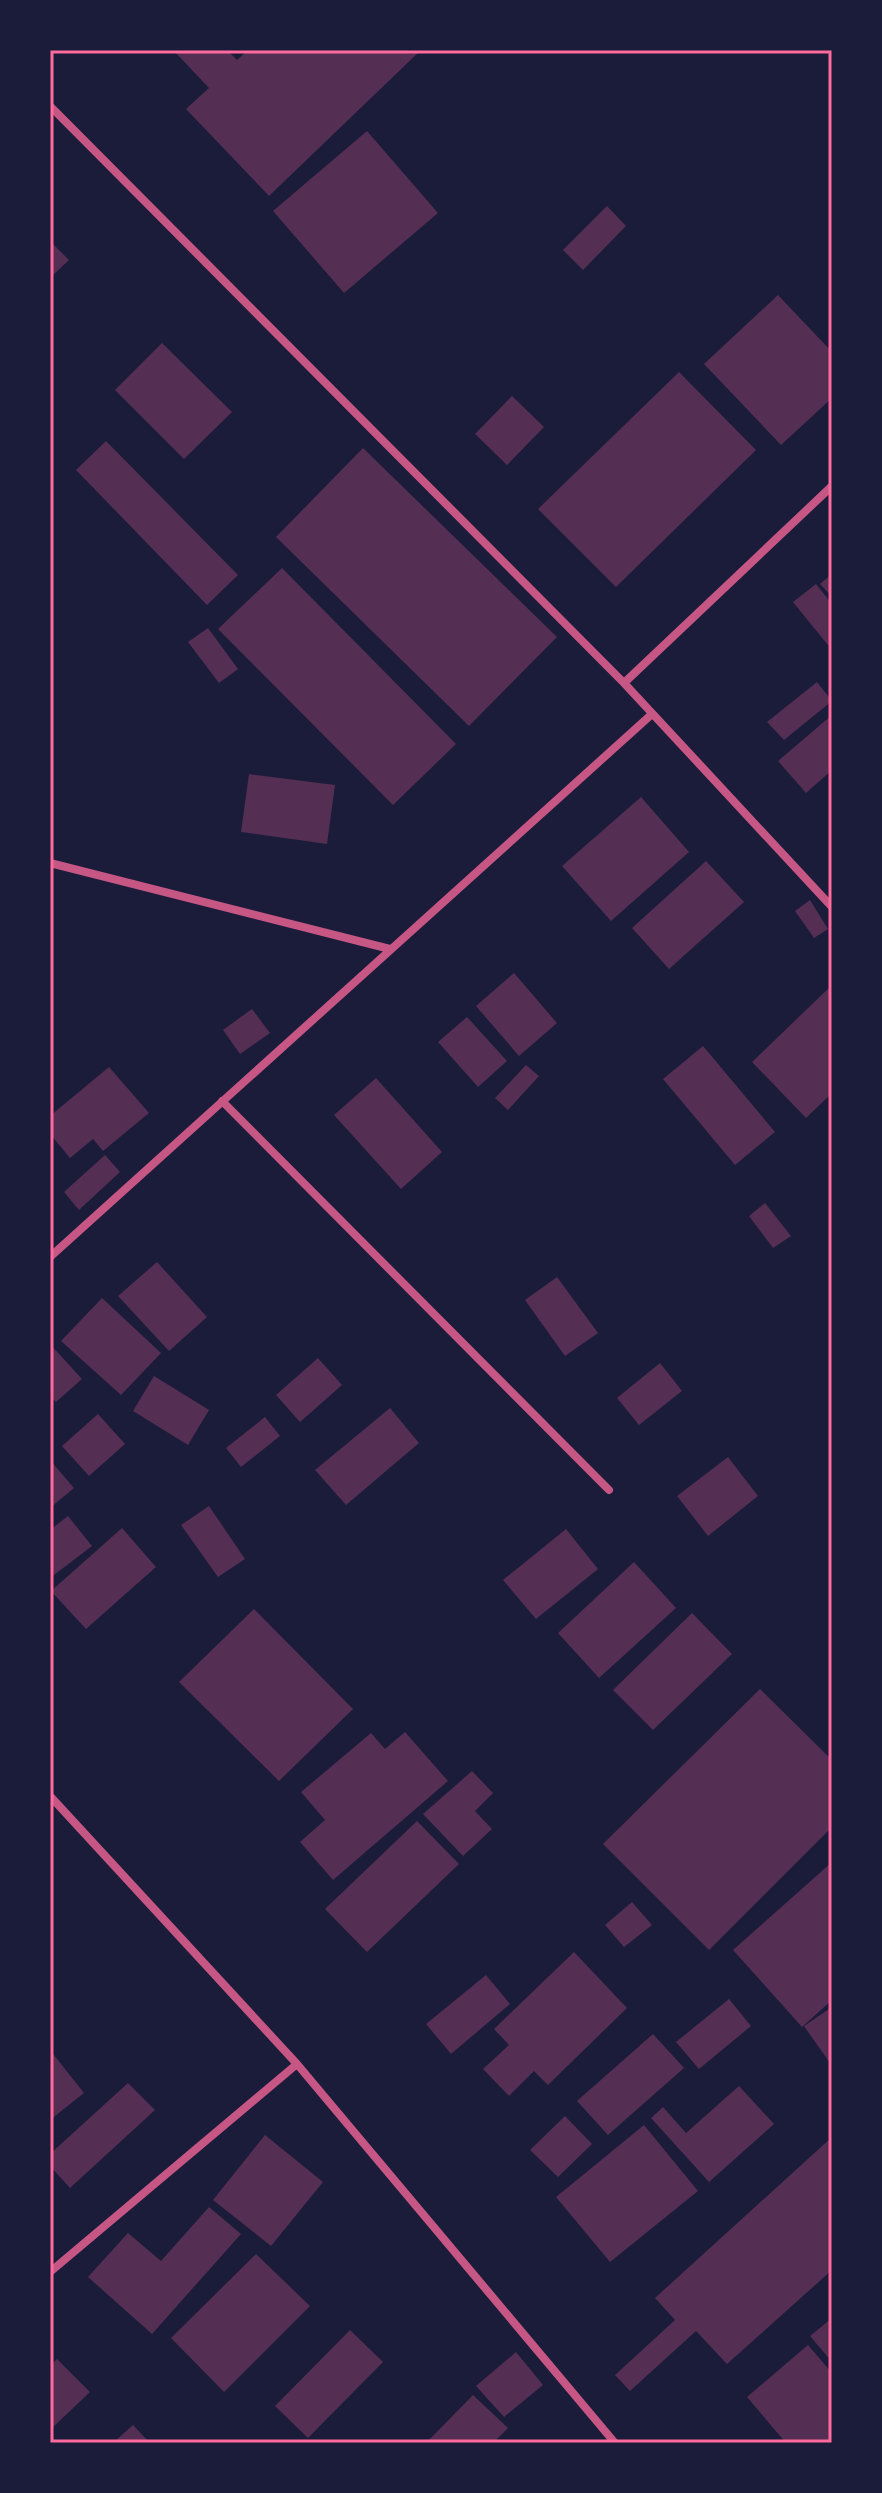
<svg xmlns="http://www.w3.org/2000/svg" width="882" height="2493" font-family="Helvetica,sans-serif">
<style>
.building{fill:#542f53}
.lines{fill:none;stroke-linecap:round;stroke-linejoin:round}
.minor{stroke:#c65784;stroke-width:8}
.neatline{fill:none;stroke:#ff6b9d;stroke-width:3}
</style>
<rect width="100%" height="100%" fill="#1b1b3a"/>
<path class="building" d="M 173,50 L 227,50 L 237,60 L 248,50 L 421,50 L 269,196 L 186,109 L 209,88 Z
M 367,131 L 438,213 L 344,293 L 273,211 Z
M 607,206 L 626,226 L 583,270 L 563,250 Z
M 50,241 L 69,260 L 50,278 Z
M 778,295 L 832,352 L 832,398 L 781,445 L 704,364 Z
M 162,343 L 232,412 L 184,459 L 115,390 Z
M 679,372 L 756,450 L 616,587 L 538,509 Z
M 512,396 L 544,427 L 507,465 L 475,434 Z
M 106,441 L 238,575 L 207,605 L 76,470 Z
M 363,448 L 557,637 L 469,726 L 276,537 Z
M 282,568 L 456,744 L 393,805 L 218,629 Z
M 832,574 L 832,597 L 820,584 Z
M 816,584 L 832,604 L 832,650 L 793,602 Z
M 208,628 L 238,669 L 219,683 L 188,642 Z
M 817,682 L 832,701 L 784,740 L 767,722 Z
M 832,715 L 832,770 L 806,793 L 778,761 Z
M 249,774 L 335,785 L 327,844 L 241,832 Z
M 641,797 L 689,852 L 611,921 L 562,866 Z
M 706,861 L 744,902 L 669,969 L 632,928 Z
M 810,900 L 828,929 L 814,938 L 795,911 Z
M 514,973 L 557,1023 L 519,1056 L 476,1006 Z
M 832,985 L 832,1093 L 806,1118 L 752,1062 Z
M 252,1009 L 270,1033 L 240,1054 L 223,1030 Z
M 467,1017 L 507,1061 L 478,1087 L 438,1042 Z
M 703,1046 L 775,1132 L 735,1165 L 663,1079 Z
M 526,1065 L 539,1076 L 508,1110 L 495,1098 Z
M 109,1067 L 149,1113 L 103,1151 L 93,1139 L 70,1158 L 50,1134 L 50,1116 Z
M 376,1078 L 442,1152 L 401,1189 L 334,1115 Z
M 105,1155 L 120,1172 L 79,1210 L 64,1192 Z
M 765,1203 L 791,1236 L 773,1248 L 749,1216 Z
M 157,1262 L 207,1317 L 169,1351 L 118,1296 Z
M 557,1277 L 598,1333 L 565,1356 L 525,1300 Z
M 102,1298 L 161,1353 L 121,1395 L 61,1341 Z
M 50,1344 L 82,1379 L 56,1402 L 50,1396 Z
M 318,1358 L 342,1385 L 300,1422 L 276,1395 Z
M 660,1363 L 682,1391 L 639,1425 L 617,1398 Z
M 154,1376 L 209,1410 L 188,1445 L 133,1411 Z
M 390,1408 L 419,1443 L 346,1505 L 315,1470 Z
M 98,1414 L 125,1444 L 89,1476 L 62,1446 Z
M 265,1417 L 280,1436 L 241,1467 L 226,1448 Z
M 728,1457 L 758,1496 L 708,1536 L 677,1496 Z
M 50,1460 L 74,1488 L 50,1508 Z
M 209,1506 L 245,1559 L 218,1577 L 181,1525 Z
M 68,1516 L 92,1546 L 50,1578 L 50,1530 Z
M 122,1528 L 156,1567 L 86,1629 L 51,1591 Z
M 566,1529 L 598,1569 L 536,1619 L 503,1580 Z
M 634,1562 L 676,1608 L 599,1678 L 558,1633 Z
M 254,1609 L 353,1709 L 279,1781 L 179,1682 Z
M 692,1613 L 732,1654 L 653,1730 L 613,1690 Z
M 760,1689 L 832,1760 L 832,1827 L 709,1950 L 603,1844 Z
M 405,1732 L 448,1781 L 333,1880 L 300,1842 L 325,1820 L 301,1792 L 371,1733 L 385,1749 Z
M 472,1771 L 493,1793 L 475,1811 L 492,1829 L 463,1856 L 423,1814 Z
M 417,1821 L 459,1864 L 367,1952 L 325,1909 Z
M 832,1862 L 832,2000 L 802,2027 L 733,1950 Z
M 632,1902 L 652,1925 L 624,1947 L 605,1925 Z
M 574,1952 L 627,2008 L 548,2085 L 534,2071 L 509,2096 L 483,2069 L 509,2045 L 494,2029 Z
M 486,1975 L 510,2004 L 451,2054 L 426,2024 Z
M 729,1999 L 751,2026 L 699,2069 L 676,2042 Z
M 832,2007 L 832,2066 L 804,2026 Z
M 653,2034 L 684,2068 L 608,2135 L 577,2101 Z
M 50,2050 L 84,2093 L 50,2120 Z
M 128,2083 L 155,2110 L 70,2188 L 50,2166 L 50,2154 Z
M 739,2086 L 774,2124 L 709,2182 L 651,2118 L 663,2107 L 686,2133 Z
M 565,2116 L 592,2144 L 558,2177 L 530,2150 Z
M 644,2125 L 698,2191 L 610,2262 L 556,2197 Z
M 265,2135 L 323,2182 L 271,2246 L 213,2200 Z
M 832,2137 L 832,2270 L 727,2364 L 696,2331 L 630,2391 L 615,2375 L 675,2320 L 655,2298 Z
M 209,2207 L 241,2234 L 152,2334 L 88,2277 L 128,2233 L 161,2261 Z
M 256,2254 L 310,2306 L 224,2392 L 171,2338 Z
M 832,2318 L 832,2362 L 810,2336 Z
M 350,2330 L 383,2362 L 308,2438 L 275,2406 Z
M 808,2345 L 832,2373 L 832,2443 L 786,2443 L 747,2397 Z
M 516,2352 L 543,2385 L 504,2417 L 476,2386 Z
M 57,2359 L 90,2392 L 50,2430 L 50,2366 Z
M 473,2395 L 508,2428 L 493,2443 L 426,2443 Z
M 133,2425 L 150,2443 L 113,2443 Z"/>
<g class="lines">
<path class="minor" d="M 50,106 L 624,683 L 832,907
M 624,683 L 832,486
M 50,863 L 390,949
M 222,1101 L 609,1490
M 50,1257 L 652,714
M 50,1796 L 297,2064 L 615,2443
M 50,2272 L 297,2064"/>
</g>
<rect width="882" height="2493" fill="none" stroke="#1b1b3a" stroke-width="104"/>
<rect x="52" y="52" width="778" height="2389" class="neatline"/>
</svg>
